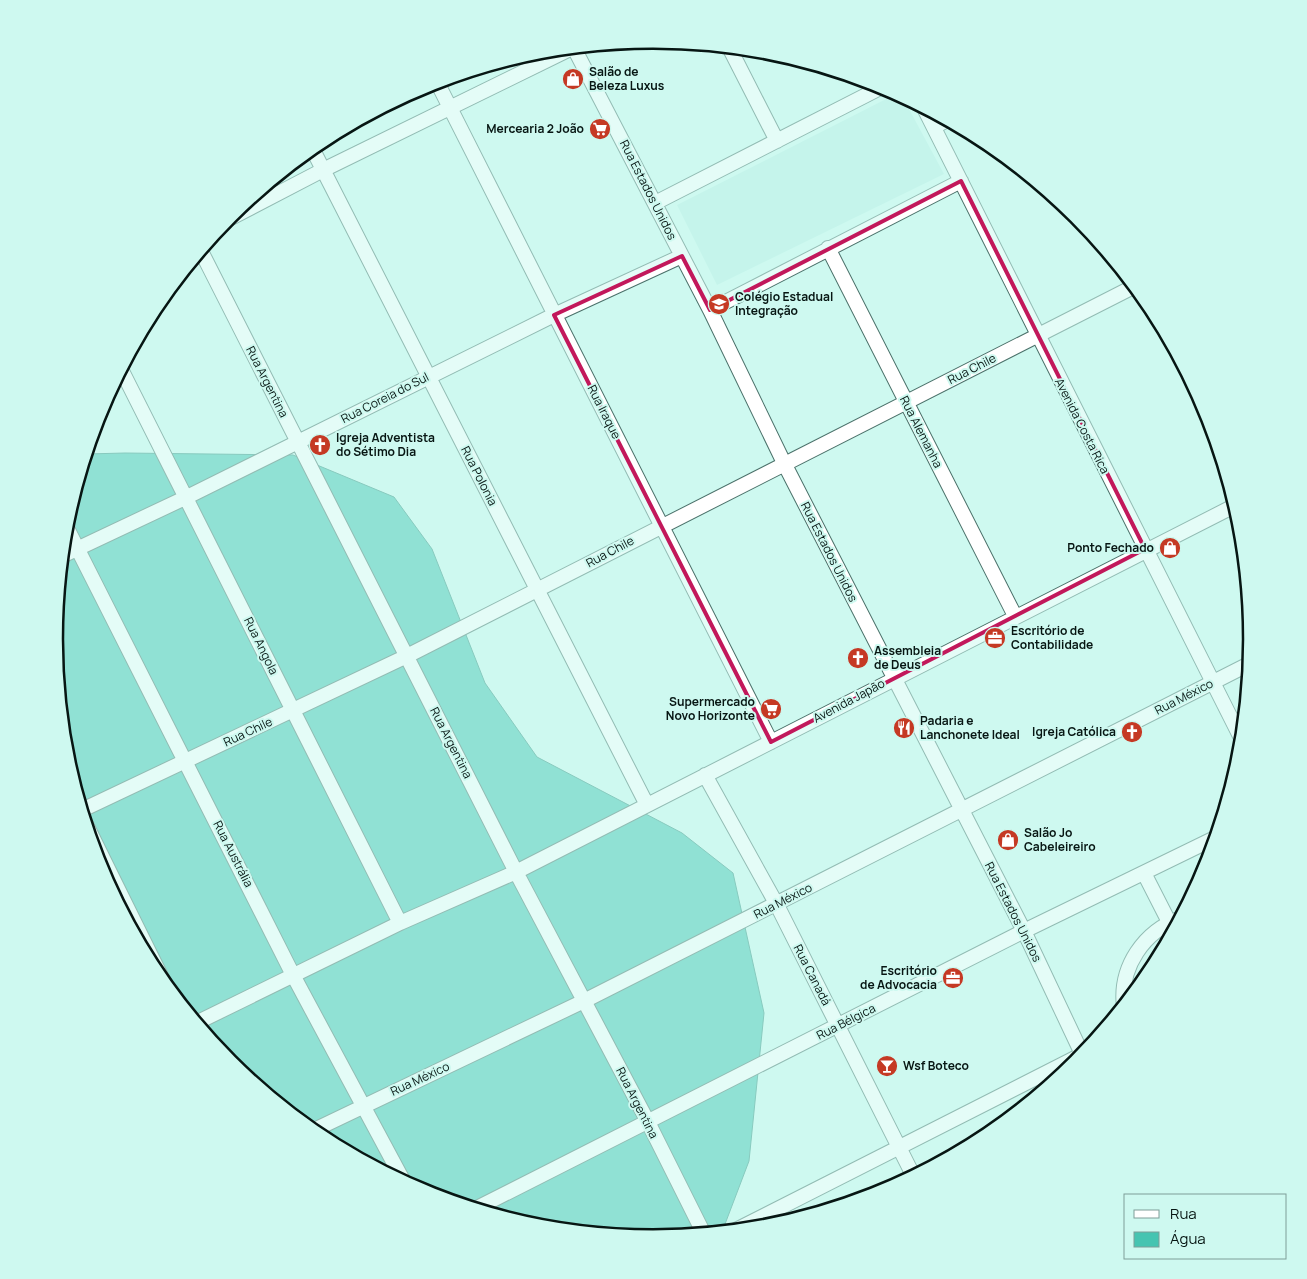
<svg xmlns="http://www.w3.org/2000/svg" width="1307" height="1279" font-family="Manrope,sans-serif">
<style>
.built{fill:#baeee4}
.water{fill:#46c4b1;stroke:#339082}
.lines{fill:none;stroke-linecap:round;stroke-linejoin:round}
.minor-casing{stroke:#4b716a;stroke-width:16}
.minor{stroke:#fff;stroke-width:14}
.marked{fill:none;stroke:#c2185b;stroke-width:4;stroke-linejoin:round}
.labels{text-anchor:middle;stroke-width:4;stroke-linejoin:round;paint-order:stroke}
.poi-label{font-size:12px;font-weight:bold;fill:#071613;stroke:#cef9f0;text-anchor:start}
.street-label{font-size:12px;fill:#071613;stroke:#cef9f0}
.rim{fill:none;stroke:#071613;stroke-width:2.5}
</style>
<rect width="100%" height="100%" fill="#cef9f0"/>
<path class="built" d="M 898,93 L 902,96 L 944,174 L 717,285 L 677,205 Z"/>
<path class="water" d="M 125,453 L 293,455 L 394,497 L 432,549 L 485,683 L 537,757 L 682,833 L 733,873 L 764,1013 L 749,1161 L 722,1232 L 653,1239 L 536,1227 L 424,1193 L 320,1138 L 229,1063 L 155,972 L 100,869 L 65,756 L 54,639 L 66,522 L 86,454 Z"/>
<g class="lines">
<g class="minor-casing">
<path id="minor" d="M 729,47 L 777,141
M 574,48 L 710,310 L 784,463 L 1024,931 L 1083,1056
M 437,82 L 771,742
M 924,108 L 1243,742
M 934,127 L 947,120
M 312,148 L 647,805
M 655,203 L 884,86
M 225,221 L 323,170 L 572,48
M 828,248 L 1015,616
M 201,251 L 516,872 L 648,1122 L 704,1234
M 710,310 L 961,181
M 121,369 L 400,923
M 65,524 L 293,975 L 404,1182
M 62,556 L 187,497 L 554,315 L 682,256
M 705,775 L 777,905 L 914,1177
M 82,810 L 407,656 L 1135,286
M 86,824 L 167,988
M 1144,873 L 1169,922
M 1124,1007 C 1119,967 1144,931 1181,918
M 196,1023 L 400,923 L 516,872 L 1236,505
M 312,1131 L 584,1001 L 1251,663
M 475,1209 L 1024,931 L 1217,837
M 734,1231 L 1087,1052"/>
</g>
<use href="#minor" class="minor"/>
</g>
<path d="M0 0H1307V1279H0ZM 961,181 L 1145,549 L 771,742 L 554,315 L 682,256 L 710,310 Z" fill="#cef9f0" fill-opacity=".55" fill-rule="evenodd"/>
<path class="marked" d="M 961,181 L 1145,549 L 771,742 L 554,315 L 682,256 L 710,310 Z"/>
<defs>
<g id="shop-disc" transform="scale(1.125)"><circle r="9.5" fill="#c53924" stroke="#cef9f0"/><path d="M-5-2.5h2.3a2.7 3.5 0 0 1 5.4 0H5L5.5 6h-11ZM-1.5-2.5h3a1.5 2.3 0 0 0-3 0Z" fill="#fff"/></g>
<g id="supermarket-disc" transform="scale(1.125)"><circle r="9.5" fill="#c53924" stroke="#cef9f0"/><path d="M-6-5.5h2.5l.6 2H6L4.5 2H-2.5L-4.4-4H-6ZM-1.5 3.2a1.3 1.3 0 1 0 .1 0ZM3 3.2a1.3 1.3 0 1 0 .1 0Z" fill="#fff"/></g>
<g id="school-disc" transform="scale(1.125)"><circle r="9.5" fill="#c53924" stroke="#cef9f0"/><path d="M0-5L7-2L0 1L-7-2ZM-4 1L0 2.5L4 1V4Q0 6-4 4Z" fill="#fff"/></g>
<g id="church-disc" transform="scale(1.125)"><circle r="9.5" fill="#c53924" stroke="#cef9f0"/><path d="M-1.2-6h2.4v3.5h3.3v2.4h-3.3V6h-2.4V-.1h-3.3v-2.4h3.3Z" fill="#fff"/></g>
<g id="office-disc" transform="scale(1.125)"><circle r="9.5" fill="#c53924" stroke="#cef9f0"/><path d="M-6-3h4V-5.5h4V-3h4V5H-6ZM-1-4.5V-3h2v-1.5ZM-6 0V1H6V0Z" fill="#fff"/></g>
<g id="restaurant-disc" transform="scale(1.125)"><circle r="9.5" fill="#c53924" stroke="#cef9f0"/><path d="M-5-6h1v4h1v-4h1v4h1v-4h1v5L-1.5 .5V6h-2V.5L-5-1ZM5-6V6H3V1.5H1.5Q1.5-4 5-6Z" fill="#fff"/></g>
<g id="bar-disc" transform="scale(1.125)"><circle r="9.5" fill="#c53924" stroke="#cef9f0"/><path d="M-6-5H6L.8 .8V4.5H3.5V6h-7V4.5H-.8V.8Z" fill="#fff"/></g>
</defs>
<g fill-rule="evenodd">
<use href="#shop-disc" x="573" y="79"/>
<use href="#supermarket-disc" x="600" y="129"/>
<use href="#school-disc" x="719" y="304"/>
<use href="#church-disc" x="320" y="445"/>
<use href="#shop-disc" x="1170" y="548"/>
<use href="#office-disc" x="995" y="638"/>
<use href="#church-disc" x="858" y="658"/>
<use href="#supermarket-disc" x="771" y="709"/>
<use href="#restaurant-disc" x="904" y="728"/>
<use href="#church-disc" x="1132" y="732"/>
<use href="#shop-disc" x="1008" y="840"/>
<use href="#office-disc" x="953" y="978"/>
<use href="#bar-disc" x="887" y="1066"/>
</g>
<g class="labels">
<g class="poi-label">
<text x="589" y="76">Salão de<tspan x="589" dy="14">Beleza Luxus</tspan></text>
<text x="584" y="133" text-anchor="end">Mercearia 2 João</text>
<text x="735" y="301">Colégio Estadual<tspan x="735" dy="14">Integração</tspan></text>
<text x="336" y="442">Igreja Adventista<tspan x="336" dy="14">do Sétimo Dia</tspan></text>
<text x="1154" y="552" text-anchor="end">Ponto Fechado</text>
<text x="1011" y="635">Escritório de<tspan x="1011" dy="14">Contabilidade</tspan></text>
<text x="874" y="655">Assembleia<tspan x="874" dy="14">de Deus</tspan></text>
<text x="755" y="706" text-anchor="end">Supermercado<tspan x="755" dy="14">Novo Horizonte</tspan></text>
<text x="920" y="725">Padaria e<tspan x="920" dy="14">Lanchonete Ideal</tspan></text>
<text x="1116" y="736" text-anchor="end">Igreja Católica</text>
<text x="1024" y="837">Salão Jo<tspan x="1024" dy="14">Cabeleireiro</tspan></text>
<text x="937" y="975" text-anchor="end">Escritório<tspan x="937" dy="14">de Advocacia</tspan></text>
<text x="903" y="1070">Wsf Boteco</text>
</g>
<g class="street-label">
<text transform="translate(648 190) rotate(63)" y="4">Rua Estados Unidos</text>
<text transform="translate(972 369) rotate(-27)" y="4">Rua Chile</text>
<text transform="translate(267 382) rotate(63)" y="4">Rua Argentina</text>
<text transform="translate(385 398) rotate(-27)" y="4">Rua Coreia do Sul</text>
<text transform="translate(604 412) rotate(63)" y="4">Rua Iraque</text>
<text transform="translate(1082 426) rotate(63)" y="4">Avenida Costa Rica</text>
<text transform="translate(921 432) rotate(63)" y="4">Rua Alemanha</text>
<text transform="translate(479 476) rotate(63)" y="4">Rua Polonia</text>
<text transform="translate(610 552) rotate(-28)" y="4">Rua Chile</text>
<text transform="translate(829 552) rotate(63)" y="4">Rua Estados Unidos</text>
<text transform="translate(261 646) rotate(64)" y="4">Rua Angola</text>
<text transform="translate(1184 697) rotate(-27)" y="4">Rua México</text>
<text transform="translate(849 701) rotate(-28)" y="4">Avenida Japão</text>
<text transform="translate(248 732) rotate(-25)" y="4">Rua Chile</text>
<text transform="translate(451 743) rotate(63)" y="4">Rua Argentina</text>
<text transform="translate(233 854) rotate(63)" y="4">Rua Austrália</text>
<text transform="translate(783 901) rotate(-27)" y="4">Rua México</text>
<text transform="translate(1013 912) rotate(63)" y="4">Rua Estados Unidos</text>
<text transform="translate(812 975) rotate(63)" y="4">Rua Canadá</text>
<text transform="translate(846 1022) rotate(-27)" y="4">Rua Bélgica</text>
<text transform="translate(420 1079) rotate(-25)" y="4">Rua México</text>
<text transform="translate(637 1103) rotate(63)" y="4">Rua Argentina</text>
</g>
</g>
<path d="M0 0H1307V1279H0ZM63 639a590 590 0 1 1 1180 0a590 590 0 1 1-1180 0Z" fill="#cef9f0" fill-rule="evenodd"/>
<path class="rim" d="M63 639a590 590 0 1 1 1180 0a590 590 0 1 1-1180 0Z"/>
<rect x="1124" y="1194" width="162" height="65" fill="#cef9f0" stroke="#7e9e98"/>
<rect x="1134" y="1210" width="25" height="8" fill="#ffffff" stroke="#7e9e98"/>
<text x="1170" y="1219" font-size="15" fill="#071613">Rua</text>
<rect x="1134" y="1232" width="25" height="15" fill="#46c4b1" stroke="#7e9e98"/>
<text x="1170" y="1244" font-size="15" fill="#071613">Água</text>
</svg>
